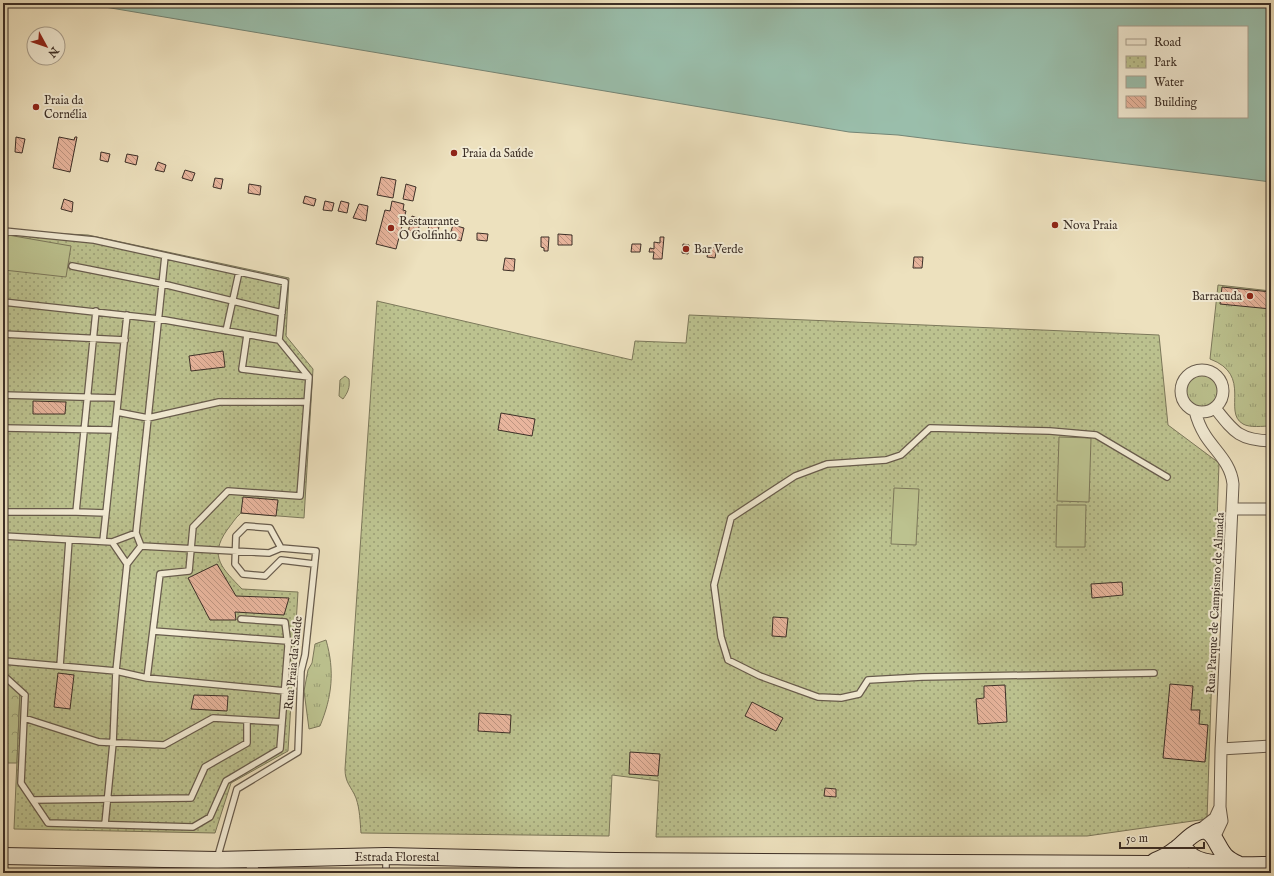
<svg xmlns="http://www.w3.org/2000/svg" width="1274" height="876" font-family="'IM FELL English',serif">
<style>
.grass{fill:url(#grass-tufts);stroke:#7c785b}
.forest{fill:url(#forest-crowns);stroke:#7c785b}
.park{fill:url(#park-dots);stroke:#7c785b}
.garden{fill:#bcc28f;stroke:#7c785b}
.water{fill:#9abeab;stroke:#748576;fill-rule:evenodd}
.building{fill:url(#building-back-hatch);stroke:#3c2f27}
.lines{fill:none;stroke-linecap:round;stroke-linejoin:round}
.service-casing{stroke:#685c4d;stroke-width:8}
.minor-casing{stroke:#685c4d;stroke-width:13}
.secondary-casing{stroke:#3c2f27;stroke-width:18}
.service{stroke:#f3ecd5;stroke-width:5.5}
.minor{stroke:#f3ecd5;stroke-width:11}
.secondary{stroke:#f3ecd5;stroke-width:16}
.poi-dot{fill:#8f2418;stroke:#f3ecd5;stroke-width:1.5}
.labels{text-anchor:middle;stroke-width:4;stroke-linejoin:round;paint-order:stroke}
.poi-label{font-size:12px;fill:#3c2f27;stroke:#f3ecd5;text-anchor:start}
.street-label{font-size:12px;fill:#3c2f27;stroke:#f3ecd5}
</style>
<defs>
<pattern id="grass-tufts" width="24" height="20" patternUnits="userSpaceOnUse"><rect width="24" height="20" fill="#bcc28f"/><path d="M3 7l-1-3M5 7V3M7 7l1-3M15 17l-1-3M17 17v-4M19 17l1-3" fill="none" stroke="#9a9e75"/></pattern>
<pattern id="forest-crowns" width="20" height="18" patternUnits="userSpaceOnUse"><rect width="20" height="18" fill="#bcc28f"/><path d="M2 6a3 3 0 1 1 6 0M12 15a3 3 0 1 1 6 0" fill="none" stroke="#9a9e75"/></pattern>
<pattern id="park-dots" width="8" height="8" patternUnits="userSpaceOnUse"><rect width="8" height="8" fill="#bcc28f"/><path d="M2 2h.1M6 6h.1" fill="none" stroke="#9a9e75" stroke-width="1.8" stroke-linecap="round"/></pattern>
<pattern id="building-back-hatch" width="6" height="6" patternUnits="userSpaceOnUse"><rect width="6" height="6" fill="#e8b59d"/><path d="M-1 5l2 2M0 0l6 6M5-1l2 2" fill="none" stroke="#bd9480"/></pattern>
</defs>
<rect width="100%" height="100%" fill="#ede1be"/>
<filter id="stains"><feTurbulence type="fractalNoise" baseFrequency=".005" numOctaves="4"/><feColorMatrix values="0 0 0 0 .2 0 0 0 0 .09 0 0 0 0 .02 0 0 0 .5 -.17"/></filter>
<radialGradient id="worn" r=".72"><stop offset=".6" stop-color="#630" stop-opacity="0"/><stop offset="1" stop-color="#630" stop-opacity=".3"/></radialGradient>
<path class="grass" d="M 1218,285 L 1271,291 L 1271,426 C 1263,426 1250,428 1243,424 C 1222,412 1253,375 1210,359 Z
M1185 391a17 17 0 1 1 34 0a17 17 0 1 1-34 0Z
M 345,376 L 349,379 C 350,388 348,392 343,399 L 339,396 L 340,380 Z
M 326,640 C 335,671 332,697 320,726 L 309,729 L 304,691 L 308,670 L 312,663 L 315,644 Z"/>
<path class="forest" d="M 3,681 L 20,691 L 17,763 L 3,763 Z"/>
<path class="park" d="M 3,231 L 88,235 L 289,278 L 286,336 L 313,369 L 304,518 L 241,513 C 235,518 232,524 227,530 C 208,557 223,569 242,589 L 298,592 L 288,751 L 231,783 L 215,833 L 14,829 L 20,692 L 3,681 Z
M 377,301 L 632,360 L 635,341 L 686,343 L 689,315 L 1159,335 L 1168,425 L 1219,463 L 1207,819 L 1087,836 L 656,837 L 659,781 L 612,775 L 609,836 L 361,833 C 360,821 360,810 356,798 C 351,786 345,783 345,769 Z"/>
<path class="garden" d="M 8,235 L 71,246 L 66,277 L 4,270 Z
M 1059,437 L 1091,438 L 1089,502 L 1057,501 Z
M 894,488 L 919,489 L 916,545 L 891,544 Z
M 1057,505 L 1086,505 L 1085,547 L 1056,547 Z"/>
<path class="water" d="M 81,3 L 1271,3 L 1271,182 L 898,135 L 849,132 ZM 1119,27 L 1247,27 L 1247,117 L 1119,117 Z"/>
<path class="building" d="M 16,137 L 25,139 L 22,153 L 15,152 Z
M 59,137 L 74,140 L 75,137 L 77,137 L 70,172 L 53,168 Z
M 101,152 L 110,154 L 108,162 L 100,160 Z
M 127,154 L 138,156 L 136,165 L 125,162 Z
M 158,162 L 166,165 L 164,172 L 155,170 Z
M 185,170 L 195,173 L 192,181 L 182,178 Z
M 381,177 L 396,180 L 393,198 L 377,195 Z
M 215,178 L 223,179 L 221,189 L 213,187 Z
M 249,184 L 261,186 L 260,195 L 248,193 Z
M 406,184 L 416,187 L 413,201 L 403,199 Z
M 305,196 L 316,199 L 314,206 L 303,203 Z
M 64,199 L 73,202 L 72,212 L 61,209 Z
M 325,201 L 334,203 L 332,211 L 323,210 Z
M 341,201 L 349,203 L 347,213 L 338,211 Z
M 392,201 L 404,204 L 403,210 L 406,211 L 396,249 L 376,244 L 385,210 L 390,211 Z
M 359,204 L 368,206 L 366,221 L 353,218 Z
M 412,216 L 420,219 L 419,225 L 420,225 L 416,234 L 408,232 Z
M 429,225 L 439,226 L 437,239 L 427,237 Z
M 453,225 L 464,228 L 461,241 L 449,238 Z
M 477,233 L 488,234 L 487,241 L 477,240 Z
M 558,234 L 572,235 L 572,245 L 558,245 Z
M 541,237 L 549,237 L 548,251 L 544,251 L 544,248 L 541,247 Z
M 660,237 L 664,237 L 662,259 L 653,259 L 654,252 L 649,252 L 650,248 L 654,249 L 654,242 L 660,243 Z
M 632,244 L 641,244 L 640,252 L 631,252 Z
M 683,244 L 689,245 L 688,254 L 682,253 Z
M 709,247 L 717,248 L 715,258 L 707,257 Z
M 914,257 L 923,257 L 922,268 L 913,268 Z
M 505,258 L 515,259 L 514,271 L 503,270 Z
M 1222,287 L 1271,292 L 1271,309 L 1220,304 Z
M 223,351 L 225,367 L 191,371 L 189,356 Z
M 33,401 L 66,402 L 65,414 L 33,414 Z
M 501,413 L 535,419 L 532,436 L 498,430 Z
M 243,497 L 278,500 L 276,516 L 241,513 Z
M 217,564 L 236,596 L 289,598 L 284,615 L 235,612 L 236,620 L 210,620 L 188,578 Z
M 1122,582 L 1123,595 L 1092,598 L 1091,584 Z
M 773,617 L 788,618 L 786,637 L 772,636 Z
M 58,673 L 74,675 L 70,709 L 54,707 Z
M 1170,684 L 1193,686 L 1191,710 L 1200,710 L 1199,724 L 1208,725 L 1205,762 L 1163,758 Z
M 1005,685 L 1007,722 L 978,724 L 976,699 L 984,698 L 984,686 Z
M 194,695 L 228,696 L 227,711 L 191,709 Z
M 752,702 L 783,718 L 776,731 L 745,716 Z
M 479,713 L 511,715 L 510,733 L 478,731 Z
M 630,752 L 660,754 L 658,776 L 629,774 Z
M 825,788 L 836,789 L 836,797 L 824,796 Z"/>
<g class="lines">
<g class="service-casing">
<path id="service" d="M 72,266 L 163,284 L 282,313
M 3,275 L 4,231 L 94,240 L 285,282 L 279,340 L 309,377 L 300,496 L 228,491 L 193,527 L 189,571 L 160,574 L 147,678 L 285,691
M 3,302 L 159,319 L 279,340
M 226,331 L 239,272
M 3,334 L 125,340
M 247,335 L 242,369 L 309,377
M 3,395 L 118,398
M 117,412 L 148,418 L 219,402 L 307,402
M 3,428 L 115,430
M 3,512 L 76,512 L 96,311
M 76,512 L 106,513
M 136,533 L 165,256
M 136,533 L 141,546 L 127,564 L 112,542 Z
M 3,536 L 112,542
M 103,541 L 127,315
M 141,546 L 269,553 L 281,548
M 153,631 L 287,641
M 3,661 L 116,671 L 147,678
M 60,666 L 69,540
M 1154,673 L 922,677 L 868,680 L 859,694 L 841,698 L 818,697 L 760,676 L 728,660 L 721,637 L 714,585 L 731,518 L 795,476 L 827,464 L 886,460 L 901,455 L 930,428 L 1050,431 L 1096,435 L 1167,477
M 3,675 L 25,695 L 21,783 L 48,823 L 193,827 L 210,817 L 226,781 L 280,749 L 288,646 L 285,622 L 241,619
M 24,718 L 99,742 L 164,745 L 213,718 L 282,722
M 33,800 L 191,798 L 205,767 L 247,743 L 247,720
M 105,824 L 113,743 L 116,671 L 127,564
M 217,859 L 237,789 L 298,752 L 301,671 L 305,655 L 316,551 L 281,548 L 270,528 L 246,526 L 236,536 L 235,564 L 243,574 L 265,576 L 281,560 L 314,564
M 386,873 L 386,857"/>
</g>
<g class="minor-casing">
<path id="minor" d="M1181 391a21 21 0 1 1 42 0a21 21 0 1 1-42 0Z
M 1215,408 C 1234,432 1239,440 1271,441
M 1195,411 C 1197,419 1200,427 1205,435 C 1215,451 1231,463 1233,484 L 1221,749 L 1220,807 L 1222,821 L 1214,838
M 1232,509 L 1271,509
M 1221,749 L 1271,746
M 1197,832 L 1215,818 L 1220,807
M 252,873 L 253,859
M 1193,873 L 1198,860"/>
</g>
<g class="secondary-casing">
<path id="secondary" d="M 1188,852 C 1198,868 1252,865 1271,865
M 3,856 L 217,860 L 386,856 L 615,861 L 949,863 L 1151,864 L 1195,859
M 1155,861 C 1163,858 1170,854 1176,849 C 1186,842 1202,819 1214,838 C 1222,851 1222,857 1238,864"/>
</g>
<use href="#service" class="service"/>
<use href="#minor" class="minor"/>
<use href="#secondary" class="secondary"/>
</g>
<g class="poi-dot">
<circle cx="36" cy="107" r="4"/>
<circle cx="454" cy="153" r="4"/>
<circle cx="1055" cy="225" r="4"/>
<circle cx="391" cy="228" r="4"/>
<circle cx="686" cy="249" r="4"/>
<circle cx="1250" cy="296" r="4"/>
</g>
<g class="labels">
<g class="poi-label">
<text x="44" y="104">Praia da<tspan x="44" dy="14">Cornélia</tspan></text>
<text x="462" y="157">Praia da Saúde</text>
<text x="399" y="225">Restaurante<tspan x="399" dy="14">O Golfinho</tspan></text>
<text x="1063" y="229">Nova Praia</text>
<text x="694" y="253">Bar Verde</text>
<text x="1242" y="300" text-anchor="end">Barracuda</text>
</g>
<g class="street-label">
<text transform="translate(1215 603) rotate(-87)" y="4">Rua Parque de Campismo de Almada</text>
<text transform="translate(293 663) rotate(-84)" y="4">Rua Praia da Saúde</text>
<text x="397" y="861">Estrada Florestal</text>
</g>
</g>
<rect width="1274" height="876" fill="none" stroke="#ede1be" stroke-width="16"/>
<rect x="4" y="4" width="1266" height="868" fill="none" stroke="#3c2f27" stroke-width="2"/>
<rect x="8" y="8" width="1258" height="860" fill="none" stroke="#3c2f27"/>
<rect x="1118" y="26" width="130" height="92" fill="#f3ecd5" stroke="#aaa08f"/>
<rect x="1126" y="39" width="20" height="6" fill="#f3ecd5" stroke="#aaa08f"/>
<text x="1154" y="46" font-size="12" fill="#3c2f27">Road</text>
<rect x="1126" y="56" width="20" height="12" fill="url(#park-dots)" stroke="#aaa08f"/>
<text x="1154" y="66" font-size="12" fill="#3c2f27">Park</text>
<rect x="1126" y="76" width="20" height="12" fill="#9abeab" stroke="#aaa08f"/>
<text x="1154" y="86" font-size="12" fill="#3c2f27">Water</text>
<rect x="1126" y="96" width="20" height="12" fill="url(#building-back-hatch)" stroke="#aaa08f"/>
<text x="1154" y="106" font-size="12" fill="#3c2f27">Building</text>
<g transform="translate(46 46) rotate(130)"><circle r="19" fill="#f3ecd5" stroke="#aaa08f"/>
<path d="M0-3L7 15L0 10L-7 15Z" fill="#8f2418"/>
<text y="-6" font-size="11" font-weight="bold" text-anchor="middle" fill="#3c2f27">N</text>
</g>
<path d="M1120 842v6h84v-6" fill="none" stroke="#3c2f27" stroke-width="2"/>
<text x="1126" y="842" font-size="12" fill="#3c2f27" stroke="#f3ecd5" stroke-width="3" paint-order="stroke">50 m</text>
<rect width="100%" height="100%" filter="url(#stains)"/>
<rect width="100%" height="100%" fill="url(#worn)"/>
</svg>
